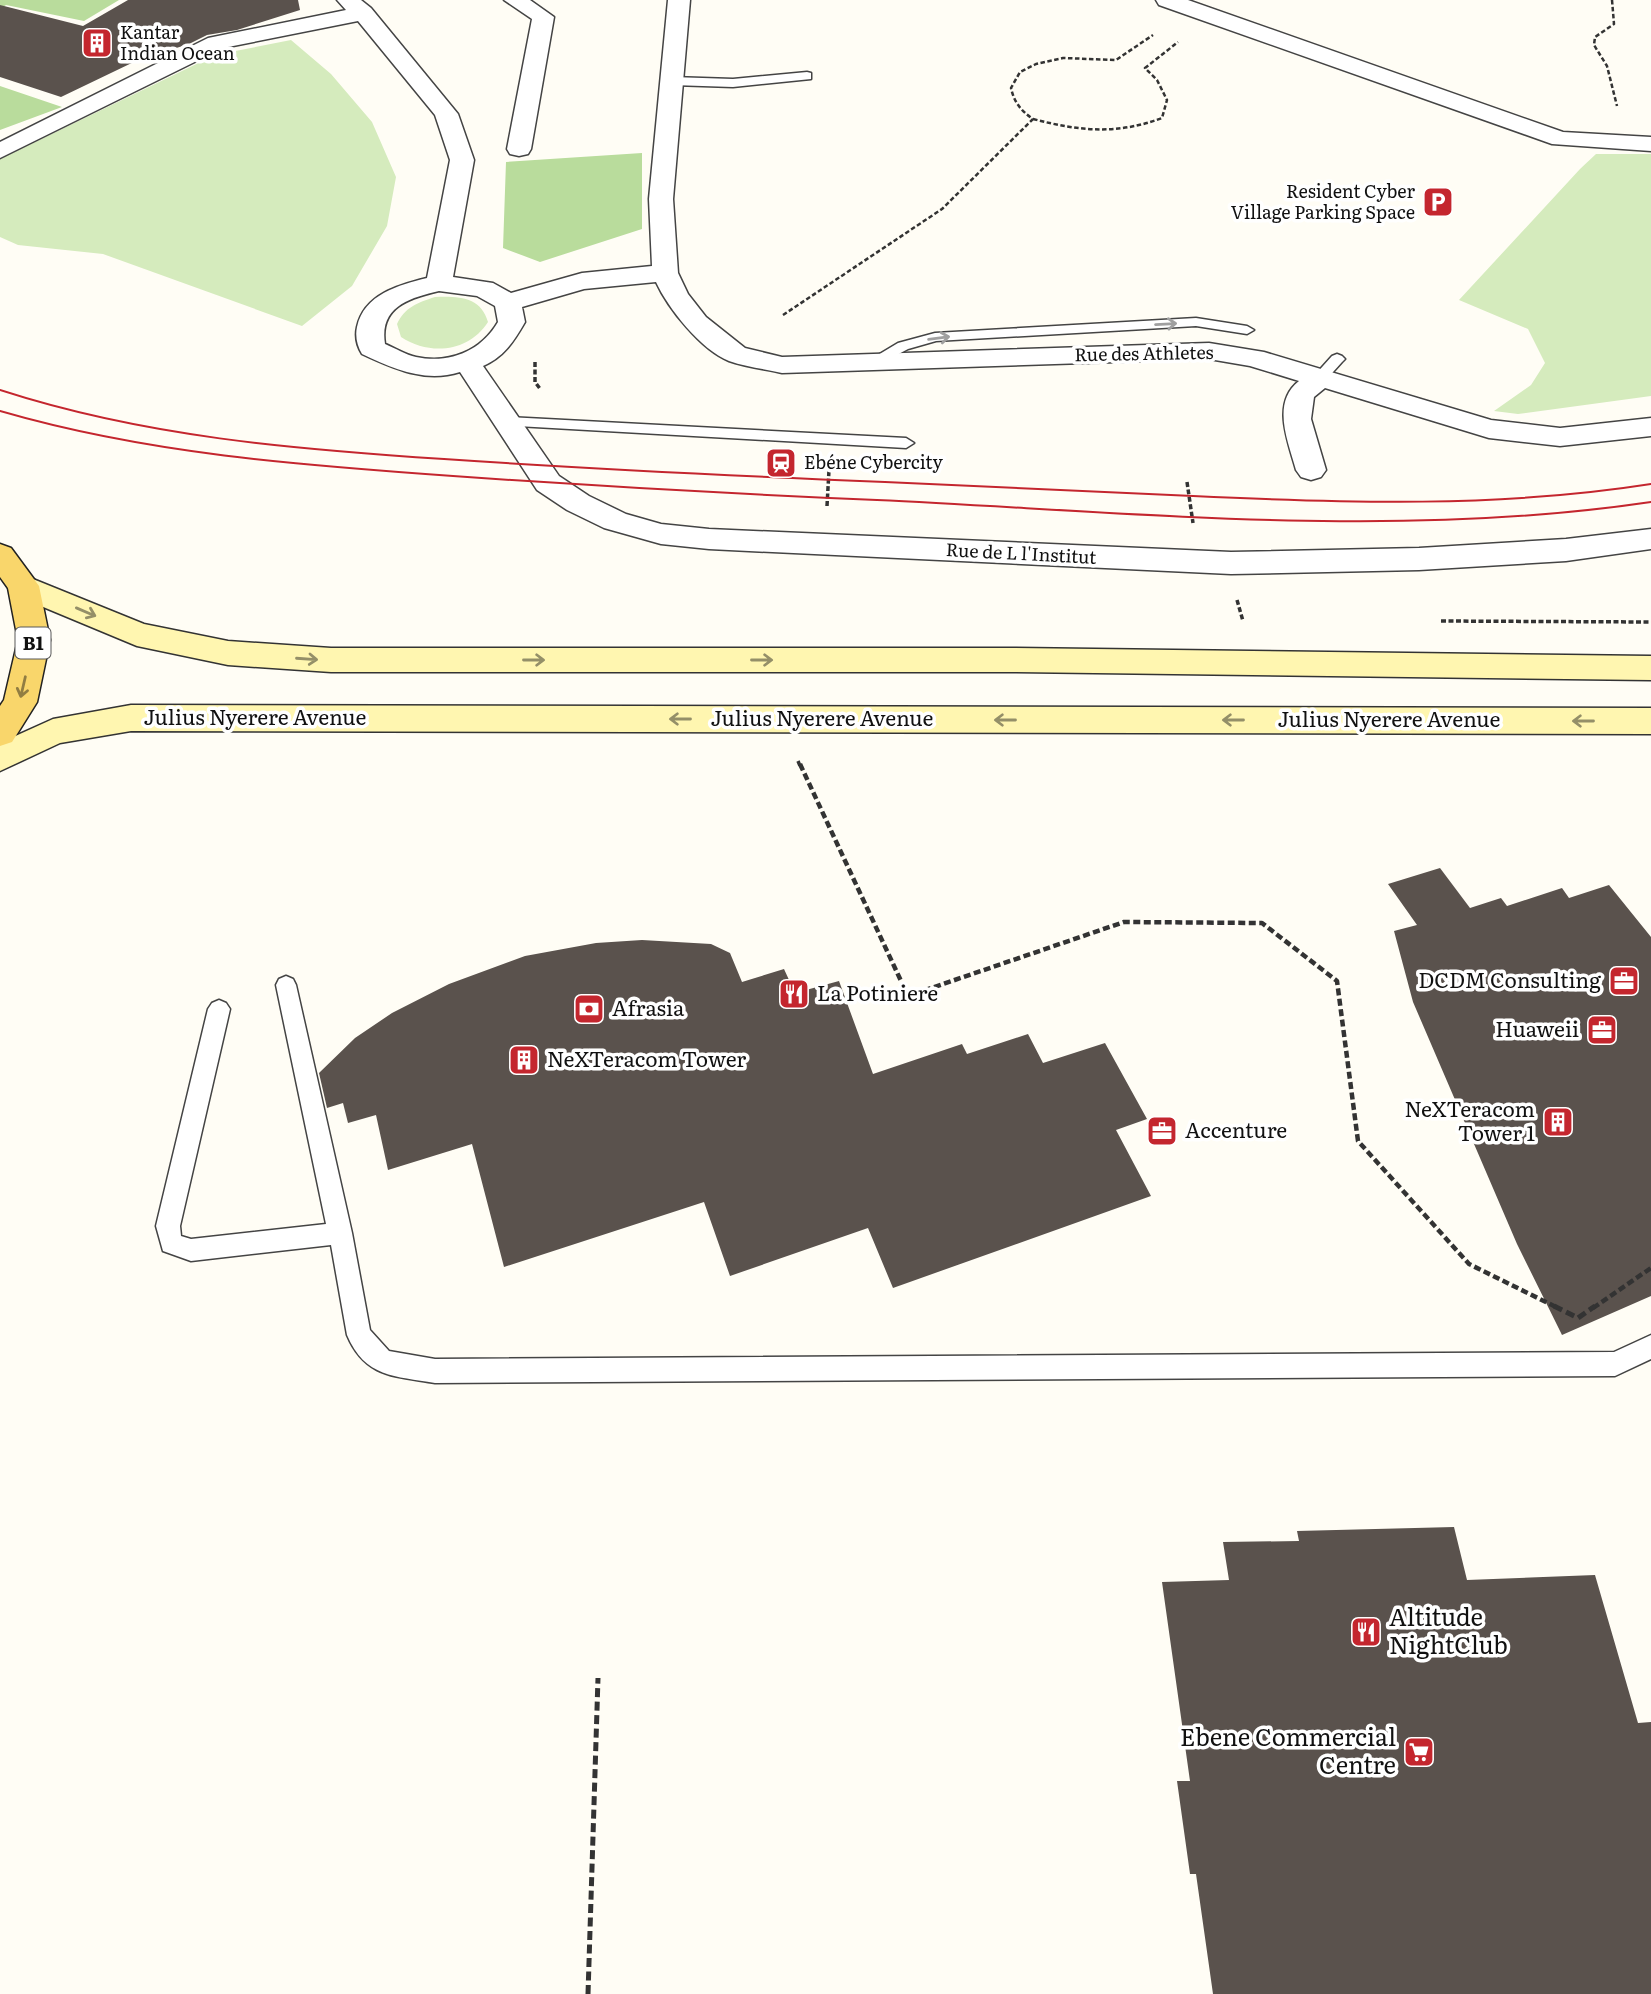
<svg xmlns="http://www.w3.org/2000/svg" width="1651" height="1994" font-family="Literata,serif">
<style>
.green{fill:#d5ebbd}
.forest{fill:#b9dc9c}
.building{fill:#5a524d}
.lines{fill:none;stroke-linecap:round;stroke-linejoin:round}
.service-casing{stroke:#444;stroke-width:3}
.minor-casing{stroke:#444;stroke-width:3}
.secondary-casing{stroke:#333;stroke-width:3}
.primary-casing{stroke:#222;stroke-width:3}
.path-far3{stroke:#333;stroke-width:2.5;stroke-dasharray:4.5 2.5;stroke-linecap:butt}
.path-far2{stroke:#333;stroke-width:3.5;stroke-dasharray:5 2.5;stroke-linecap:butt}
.path-far1{stroke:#333;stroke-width:4.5;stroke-dasharray:7 3.5;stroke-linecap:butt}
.path{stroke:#333;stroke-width:5;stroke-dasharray:9 4.5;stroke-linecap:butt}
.service{fill:#fff;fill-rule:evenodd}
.minor{fill:#fff;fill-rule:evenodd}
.secondary{fill:#fff6b0;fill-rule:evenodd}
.primary{fill:#f9d66b;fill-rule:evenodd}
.tram{stroke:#c4262e;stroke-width:2}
.oneway{stroke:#a0a0a0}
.oneway2{stroke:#948f68}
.oneway3{stroke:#917d42}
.labels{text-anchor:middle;stroke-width:7;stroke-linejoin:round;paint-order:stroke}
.far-poi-label{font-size:18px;fill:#111;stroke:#fff;text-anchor:start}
.far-street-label{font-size:18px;fill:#111;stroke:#fff}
.shield{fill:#fff;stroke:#585858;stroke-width:2}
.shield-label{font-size:19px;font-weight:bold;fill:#111}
.street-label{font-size:21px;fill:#111;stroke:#fff}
.poi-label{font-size:21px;fill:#111;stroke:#fff;text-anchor:start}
.near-poi-label{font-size:24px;fill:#111;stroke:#fff;text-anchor:start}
</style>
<rect width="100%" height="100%" fill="#fffdf5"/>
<path class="green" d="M 291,40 L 331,74 L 372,122 L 396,177 L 387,226 L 352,286 L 302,326 L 103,254 L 18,245 L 0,237 L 0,159 L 215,55 Z
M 1596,154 L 1651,154 L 1651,396 L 1518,414 L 1494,411 L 1531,385 L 1545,363 L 1528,329 L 1459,300 L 1580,169 Z
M 435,297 C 459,296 481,297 488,322 C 469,352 430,356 401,337 L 397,324 C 405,307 417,303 435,297 Z"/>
<path class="forest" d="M 0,0 L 119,0 L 84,21 L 6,5 L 0,9 Z
M 0,86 L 62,107 L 0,130 Z
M 642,153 L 642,229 L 540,262 L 503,248 L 506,162 Z"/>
<path class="building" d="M 128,0 L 298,0 L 300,10 L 237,30 L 207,35 L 189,44 L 138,60 L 61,97 L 0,77 L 0,5 L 83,26 Z
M 1440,868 L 1470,908 L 1501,898 L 1507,906 L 1562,888 L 1569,898 L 1609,885 L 1651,937 L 1651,1296 L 1562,1335 L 1517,1244 L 1413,1002 L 1394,931 L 1417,925 L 1388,884 Z
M 642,940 L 711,944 L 730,953 L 742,982 L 784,969 L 795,993 L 839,981 L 873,1074 L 962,1044 L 967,1054 L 1028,1034 L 1043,1063 L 1105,1043 L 1147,1119 L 1116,1130 L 1151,1196 L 893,1288 L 868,1228 L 730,1276 L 704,1202 L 504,1267 L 472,1144 L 388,1170 L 376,1115 L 348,1123 L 343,1103 L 327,1108 L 319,1073 L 355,1038 L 392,1013 L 449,984 L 525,956 L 596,943 Z
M 1454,1527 L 1467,1580 L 1595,1575 L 1638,1723 L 1651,1722 L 1651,1994 L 1213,1994 L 1196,1874 L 1190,1874 L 1177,1781 L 1190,1781 L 1162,1582 L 1229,1580 L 1223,1542 L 1299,1541 L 1297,1531 Z"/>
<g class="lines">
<g class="service-casing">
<path id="service" d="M 807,72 L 811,73 L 811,79 L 733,87 L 672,85 L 666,81 L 672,77 L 733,79 Z
M 1196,318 L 1247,326 L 1254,330 L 1247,334 L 1196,326 L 936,341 L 908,349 L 876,366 L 868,361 L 898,343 L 935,333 Z
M 1337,354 L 1342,356 L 1345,359 L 1342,362 L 1324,382 L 1314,382 L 1311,379 L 1314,376 L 1332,356 Z
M 506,417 L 906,438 L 914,443 L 906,448 L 500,425 L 498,422 Z
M 286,976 L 293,979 L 296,985 L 352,1233 L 370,1330 L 389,1351 L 435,1359 L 1614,1352 L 1651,1335 L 1651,1359 L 1615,1376 L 435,1383 C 395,1376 365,1378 347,1335 L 331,1245 L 191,1261 L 163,1251 L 156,1226 L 208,1009 L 212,1003 L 219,1000 L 226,1003 L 230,1009 L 180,1226 L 181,1236 L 191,1239 L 326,1224 L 276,985 L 279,979 Z"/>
</g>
<g class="minor-casing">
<path id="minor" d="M 337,0 L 361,0 L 371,8 L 458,114 L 474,160 L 453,277 L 493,283 L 511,293 L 582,273 L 652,266 L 649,199 L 668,0 L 690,0 L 673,199 L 678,273 L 688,294 L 706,317 L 745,348 L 782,357 L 1209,343 L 1264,352 L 1491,420 L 1560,428 L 1651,418 L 1651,436 L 1560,446 L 1489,438 L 1325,388 L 1314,397 L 1311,419 L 1326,470 L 1321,477 L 1311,480 L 1301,477 L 1296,470 C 1288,441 1271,403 1299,381 L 1250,366 L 1209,359 L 782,373 C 765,369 746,367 729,361 C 701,350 668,308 656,282 L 584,289 L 522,307 L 525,322 C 514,341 504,357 483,366 L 559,476 L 589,496 L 626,514 L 661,524 L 709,529 L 1231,552 L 1419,548 L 1566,539 L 1651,529 L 1651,549 L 1566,561 L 1419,570 L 1231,574 L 709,549 L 661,544 L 604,528 L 567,510 L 537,490 L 460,372 C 425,383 394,369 362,354 C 357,346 355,336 357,327 C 364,294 399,285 427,278 L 450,160 L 435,115 L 358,21 L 223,48 L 0,158 L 0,142 L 208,38 L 346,10 ZM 439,291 L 477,296 L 495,306 L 498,322 C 481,351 450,364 416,357 C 406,355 395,348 385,344 C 379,307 409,298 439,291 Z
M 504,0 L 530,0 L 554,17 L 531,149 L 528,154 L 519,156 L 510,154 L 507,149 L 532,19 Z
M 1156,0 L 1188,0 L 1563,132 L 1651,137 L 1651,151 L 1552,144 L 1159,5 Z"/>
</g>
<g class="secondary-casing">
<path id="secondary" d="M 23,575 L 144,624 L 228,641 L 331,648 L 1013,648 L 1651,656 L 1651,680 L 1013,672 L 331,672 L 228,665 L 137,646 L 12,594 L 7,586 L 12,578 Z
M 131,705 L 1651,708 L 1651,734 L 131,731 L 60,743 L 0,771 L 0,743 L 53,719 Z"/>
</g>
<g class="primary-casing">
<path id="primary" d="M 0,544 L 11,548 L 39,586 L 50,640 L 37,702 L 12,742 L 0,746 L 0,706 L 4,700 L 18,640 L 8,588 L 0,577 Z"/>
</g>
<path class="path-far3" d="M 1612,0 L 1614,24 L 1595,37 L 1594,45 L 1607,66 L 1617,106
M 1033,119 C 1079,131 1117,135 1162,118 L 1167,100 L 1157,80 L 1145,68 L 1178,42
M 783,315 L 942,209 L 1033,119 C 1021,111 1014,102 1011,88 L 1020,72 L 1036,64 L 1063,58 L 1116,60 L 1153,35"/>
<path class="path-far2" d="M 535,362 L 535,382 L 541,390
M 1187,482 L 1193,523
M 827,506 L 829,470
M 1237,600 L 1243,621
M 1441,621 L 1651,622
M 798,761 L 800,766"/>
<path class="path-far1" d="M 800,764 L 908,996 L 1124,922 L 1262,923 L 1337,981 L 1358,1141 L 1469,1264 L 1558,1308
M 1593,1308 L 1651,1268"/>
<path class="path" d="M 1554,1306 L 1578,1318 L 1595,1306
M 588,1994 L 598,1678"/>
<use href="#service" class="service"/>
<use href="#minor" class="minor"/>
<use href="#secondary" class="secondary"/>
<use href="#primary" class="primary"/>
<path class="tram" d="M 0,390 C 145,437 293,449 444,459 C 591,469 738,476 885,482 C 988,487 1091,492 1193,496 C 1346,503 1499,508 1651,484
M 0,411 C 148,454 299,465 453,476 C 594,486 736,494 877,500 C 1134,512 1395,540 1651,502"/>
</g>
<defs><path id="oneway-shaft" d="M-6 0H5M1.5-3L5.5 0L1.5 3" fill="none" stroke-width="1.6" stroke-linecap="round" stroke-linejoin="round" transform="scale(1.75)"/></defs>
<g class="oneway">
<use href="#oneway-shaft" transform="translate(1166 324) rotate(-3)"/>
<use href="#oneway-shaft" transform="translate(939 338) rotate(-7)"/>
</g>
<g class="oneway2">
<use href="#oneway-shaft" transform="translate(86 612) rotate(23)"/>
<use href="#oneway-shaft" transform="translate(307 659) rotate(4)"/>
<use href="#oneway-shaft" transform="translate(534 660)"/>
<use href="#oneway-shaft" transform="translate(762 660)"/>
<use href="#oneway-shaft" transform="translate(680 719) rotate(-180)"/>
<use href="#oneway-shaft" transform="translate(1005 720) rotate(-180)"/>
<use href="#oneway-shaft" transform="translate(1233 720) rotate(-180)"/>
<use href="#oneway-shaft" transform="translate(1583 721) rotate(-180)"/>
</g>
<use class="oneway3" href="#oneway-shaft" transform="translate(23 687) rotate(103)"/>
<defs>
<g id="building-square" transform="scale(1.575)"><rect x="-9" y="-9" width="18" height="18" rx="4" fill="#c4262e" stroke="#fff"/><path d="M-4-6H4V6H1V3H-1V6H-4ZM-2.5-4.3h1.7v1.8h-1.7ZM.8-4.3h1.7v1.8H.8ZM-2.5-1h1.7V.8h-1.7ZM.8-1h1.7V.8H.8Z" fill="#fff"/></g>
<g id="parking-square" transform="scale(1.575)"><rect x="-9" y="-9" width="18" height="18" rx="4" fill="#c4262e" stroke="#fff"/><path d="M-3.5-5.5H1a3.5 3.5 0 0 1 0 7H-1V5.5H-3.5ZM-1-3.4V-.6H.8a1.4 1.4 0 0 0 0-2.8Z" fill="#fff"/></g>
<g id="station-square" transform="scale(1.575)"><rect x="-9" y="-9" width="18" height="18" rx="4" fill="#c4262e" stroke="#fff"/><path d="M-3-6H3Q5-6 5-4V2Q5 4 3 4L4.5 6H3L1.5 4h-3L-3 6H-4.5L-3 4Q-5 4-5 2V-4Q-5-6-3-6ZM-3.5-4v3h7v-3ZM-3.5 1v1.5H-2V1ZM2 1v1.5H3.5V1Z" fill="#fff"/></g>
<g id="office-square" transform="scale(1.575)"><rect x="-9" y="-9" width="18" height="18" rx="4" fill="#c4262e" stroke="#fff"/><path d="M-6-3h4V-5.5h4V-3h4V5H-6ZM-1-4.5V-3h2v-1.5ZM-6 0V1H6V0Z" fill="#fff"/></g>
<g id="restaurant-square" transform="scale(1.575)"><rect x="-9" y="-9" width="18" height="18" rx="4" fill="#c4262e" stroke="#fff"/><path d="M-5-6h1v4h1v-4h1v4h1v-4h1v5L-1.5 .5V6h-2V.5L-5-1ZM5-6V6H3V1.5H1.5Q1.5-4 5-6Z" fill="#fff"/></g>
<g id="bank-square" transform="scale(1.575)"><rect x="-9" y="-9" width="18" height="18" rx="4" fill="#c4262e" stroke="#fff"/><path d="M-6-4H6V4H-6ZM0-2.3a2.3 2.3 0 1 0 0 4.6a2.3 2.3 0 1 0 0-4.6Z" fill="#fff"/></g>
<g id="supermarket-square" transform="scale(1.575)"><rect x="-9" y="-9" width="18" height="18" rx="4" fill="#c4262e" stroke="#fff"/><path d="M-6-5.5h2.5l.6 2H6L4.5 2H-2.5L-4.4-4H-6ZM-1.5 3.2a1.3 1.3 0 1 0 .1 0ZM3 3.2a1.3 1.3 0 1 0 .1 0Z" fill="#fff"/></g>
</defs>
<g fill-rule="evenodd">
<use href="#building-square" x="97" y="43"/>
<use href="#parking-square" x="1438" y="202"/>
<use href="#station-square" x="781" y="463"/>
<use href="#office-square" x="1624" y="981"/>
<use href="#restaurant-square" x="794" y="994"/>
<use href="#bank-square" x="589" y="1009"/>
<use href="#office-square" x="1602" y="1030"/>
<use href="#building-square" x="524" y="1060"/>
<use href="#building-square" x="1558" y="1122"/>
<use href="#office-square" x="1162" y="1131"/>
<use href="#restaurant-square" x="1366" y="1632"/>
<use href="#supermarket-square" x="1419" y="1752"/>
</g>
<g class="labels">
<g class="far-poi-label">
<text x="120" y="39">Kantar<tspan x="120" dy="21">Indian Ocean</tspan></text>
<text x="1415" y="198" text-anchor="end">Resident Cyber<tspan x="1415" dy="21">Village Parking Space</tspan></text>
<text x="804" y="469">Ebéne Cybercity</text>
</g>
<g class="far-street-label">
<text transform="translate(1144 354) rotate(-1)" y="6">Rue des Athletes</text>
<text transform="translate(1021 554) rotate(3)" y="6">Rue de L l'Institut</text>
</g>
<rect class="shield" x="15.5" y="627.5" width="35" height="31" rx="5"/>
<g class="shield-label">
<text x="33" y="650">B1</text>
</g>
<g class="street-label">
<text x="255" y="725">Julius Nyerere Avenue</text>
<text x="822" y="726">Julius Nyerere Avenue</text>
<text x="1389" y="727">Julius Nyerere Avenue</text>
</g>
<g class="poi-label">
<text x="1601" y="988" text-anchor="end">DCDM Consulting</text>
<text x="817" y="1001">La Potiniere</text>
<text x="612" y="1016">Afrasia</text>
<text x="1579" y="1037" text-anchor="end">Huaweii</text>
<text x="547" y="1067">NeXTeracom Tower</text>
<text x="1535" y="1117" text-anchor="end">NeXTeracom<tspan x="1535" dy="24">Tower 1</tspan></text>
<text x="1185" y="1138">Accenture</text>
</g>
<g class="near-poi-label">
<text x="1389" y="1626">Altitude<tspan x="1389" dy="28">NightClub</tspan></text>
<text x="1396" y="1746" text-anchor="end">Ebene Commercial<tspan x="1396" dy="28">Centre</tspan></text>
</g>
</g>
</svg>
